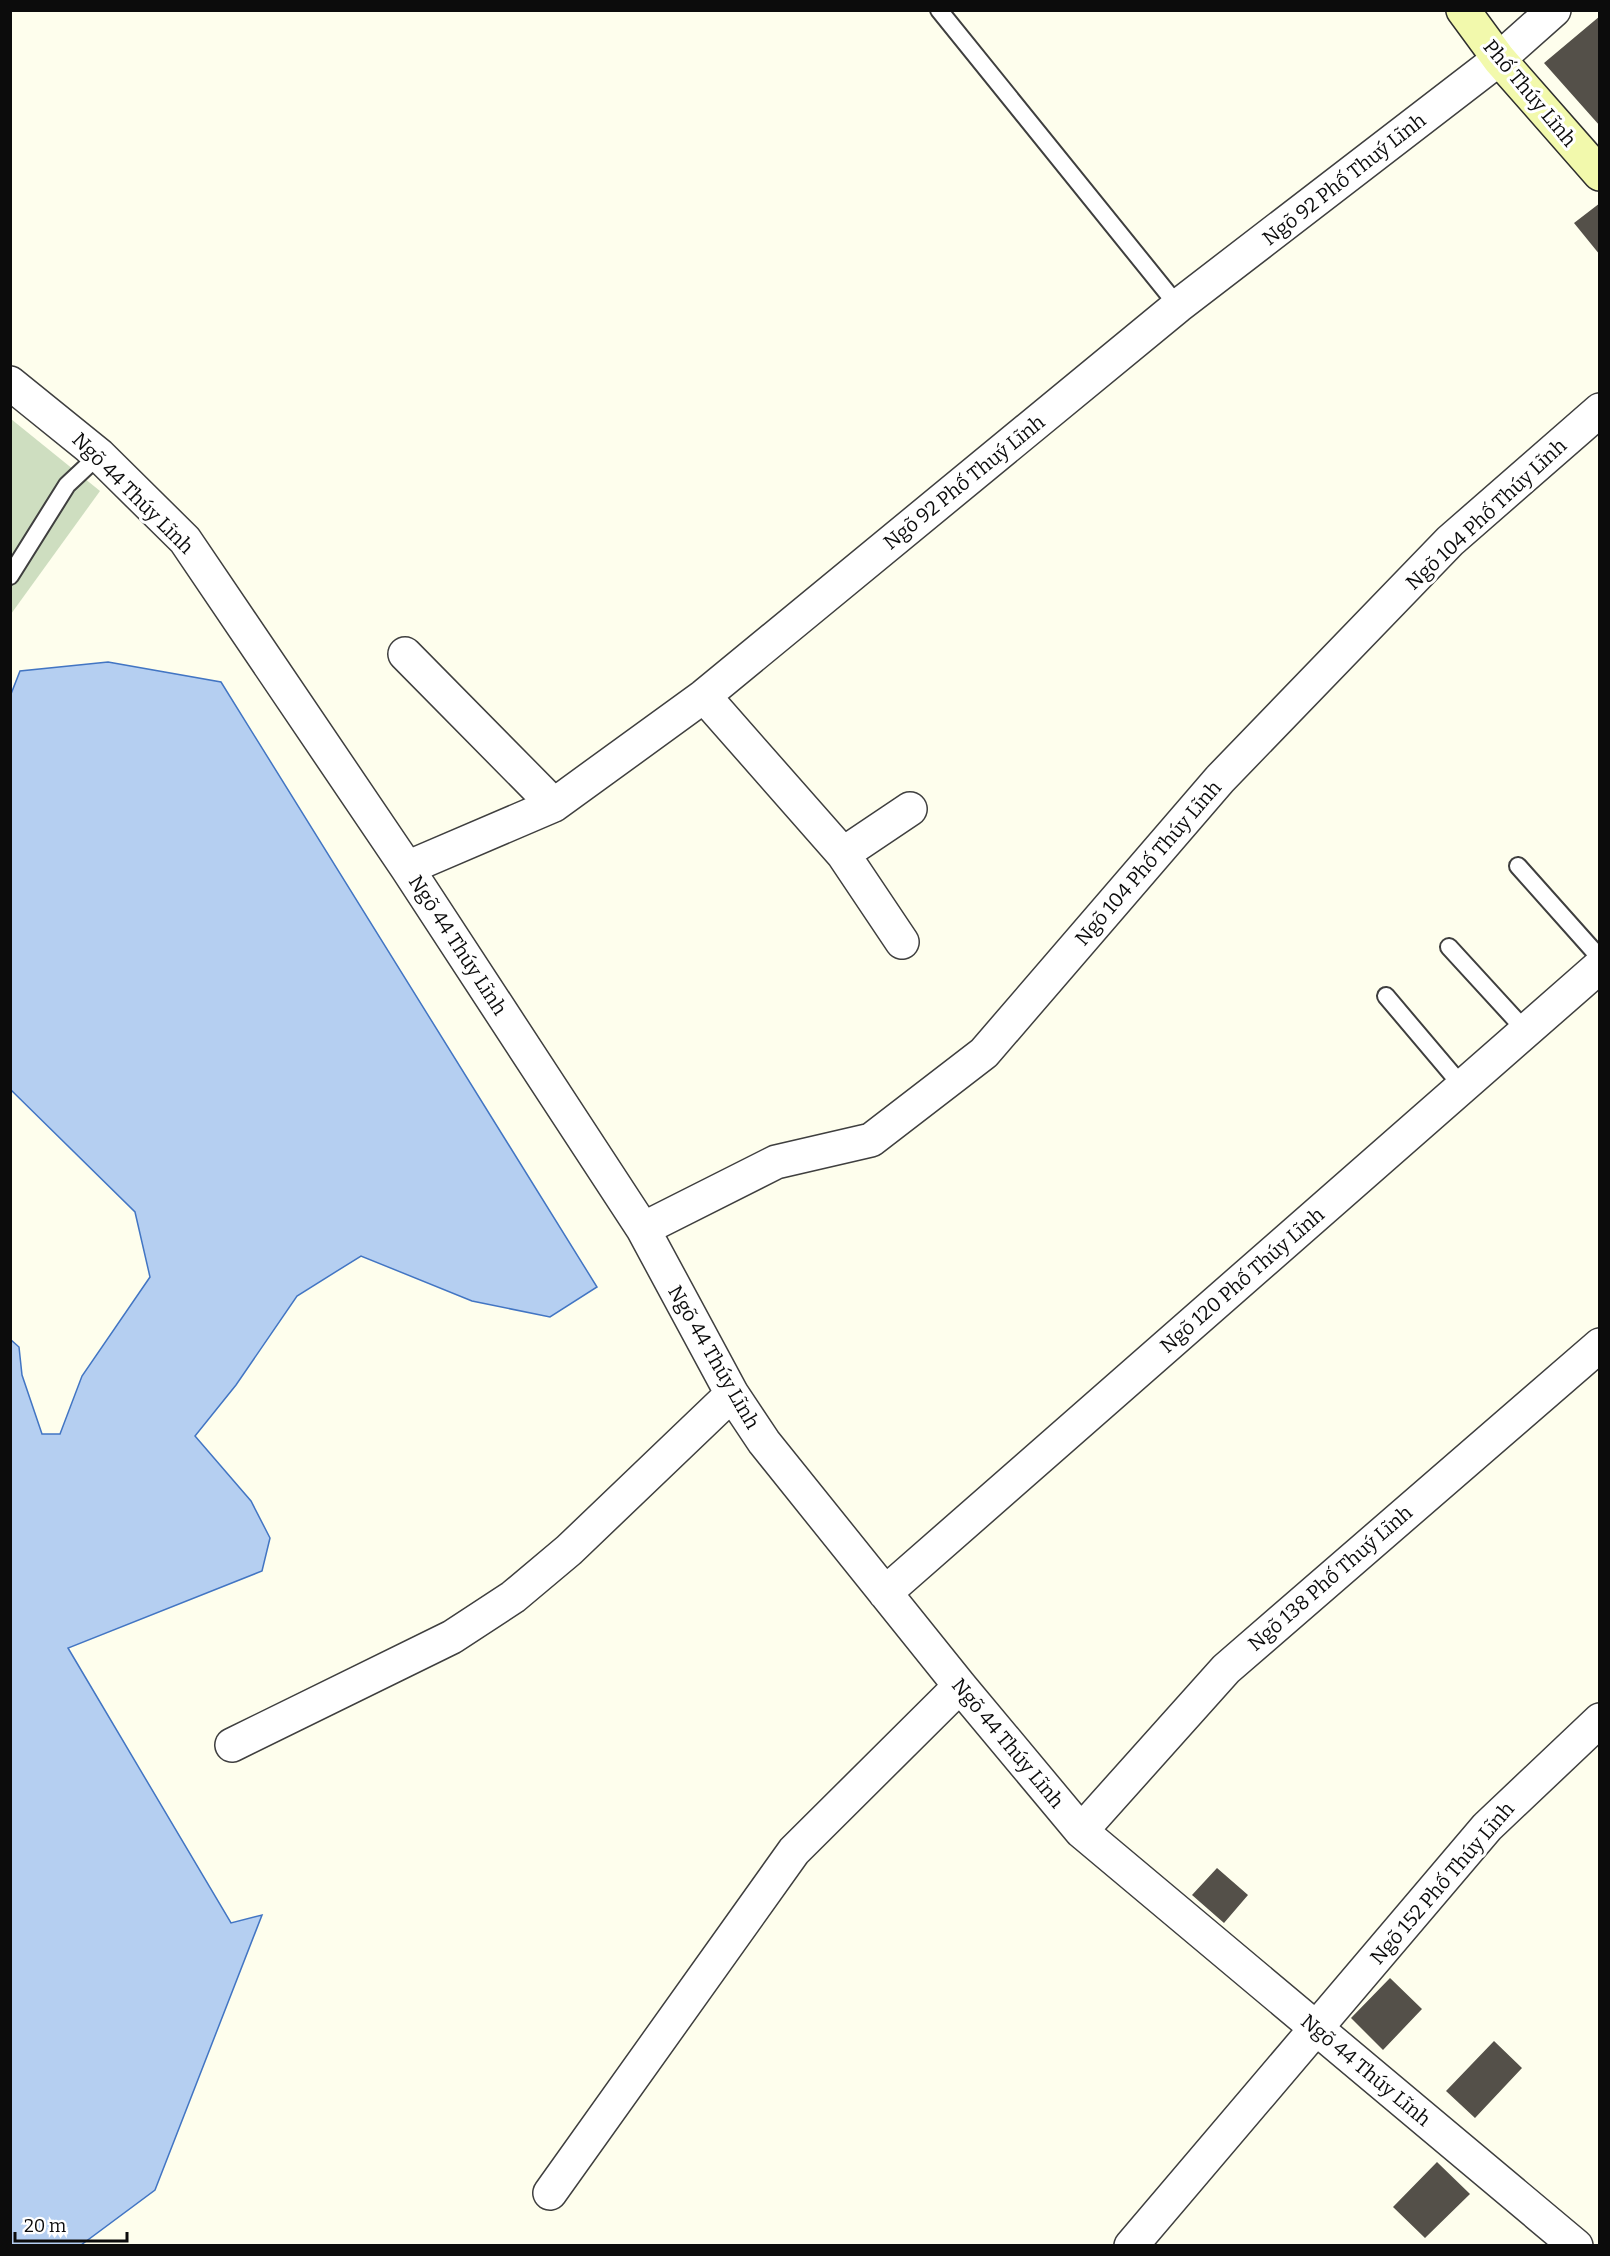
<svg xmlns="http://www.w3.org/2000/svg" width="1610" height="2256" font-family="Bitter,serif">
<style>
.cemetery{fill:#cedec0}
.water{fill:#b5cff1;stroke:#4275c3;stroke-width:1.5}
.building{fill:#545049}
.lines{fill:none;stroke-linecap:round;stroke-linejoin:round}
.lane-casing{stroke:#3f3f3f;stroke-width:20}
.street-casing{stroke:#3f3f3f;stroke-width:36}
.secondary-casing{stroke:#2e2e2e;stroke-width:36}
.lane{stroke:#fff;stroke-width:16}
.street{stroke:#fff;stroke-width:33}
.secondary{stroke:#f2f9ac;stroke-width:33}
.labels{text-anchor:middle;stroke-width:6;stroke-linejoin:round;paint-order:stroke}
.street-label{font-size:20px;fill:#0c0c0c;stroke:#fff}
</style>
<rect width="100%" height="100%" fill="#fefeed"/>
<path class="cemetery" d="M 11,419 L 100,491 L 11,614 Z"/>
<path class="water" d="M 108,662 L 221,682 L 597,1287 L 550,1317 L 472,1301 L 361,1256 L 297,1296 L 236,1385 L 195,1436 L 251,1501 L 270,1538 L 262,1571 L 68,1648 L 231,1923 L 262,1915 L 155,2190 L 81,2245 L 11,2245 L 11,1340 L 19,1347 L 22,1375 L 42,1434 L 60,1434 L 82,1376 L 150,1277 L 135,1212 L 11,1090 L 11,694 L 20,671 Z"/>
<path class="building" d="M 1600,16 L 1600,126 L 1544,63 Z
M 1600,203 L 1600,255 L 1574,223 Z
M 1217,1868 L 1248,1895 L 1224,1923 L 1192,1895 Z
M 1390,1978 L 1422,2009 L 1383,2050 L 1351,2018 Z
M 1494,2041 L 1522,2068 L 1475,2118 L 1446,2091 Z
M 1437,2162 L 1470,2194 L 1425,2238 L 1393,2207 Z"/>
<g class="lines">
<g class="lane-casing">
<path id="lane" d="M 939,10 L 1178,306
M 10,576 L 67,485 L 99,455
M 1518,866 L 1600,958
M 1449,947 L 1526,1031
M 1386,996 L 1463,1087"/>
</g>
<g class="street-casing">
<path id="street" d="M 10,383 L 99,455 L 185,540 L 407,868 L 643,1229 L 732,1394 L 764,1442 L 960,1686 L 1081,1831 L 1576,2246
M 405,654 L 554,805
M 704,696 L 843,854 L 902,942
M 843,854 L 910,809
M 407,868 L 554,805 L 704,696 L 1178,306 L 1499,59 L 1554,10
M 643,1229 L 776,1162 L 871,1140 L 984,1053 L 1220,779 L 1450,541 L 1600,410
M 885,1593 L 1600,966
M 232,1745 L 452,1637 L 513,1597 L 569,1550 L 732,1394
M 1081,1831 L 1226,1669 L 1600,1345
M 550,2193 L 794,1851 L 960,1686
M 1131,2246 L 1487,1827 L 1600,1720"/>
</g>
<g class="secondary-casing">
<path id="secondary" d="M 1463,10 L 1499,59 L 1600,174"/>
</g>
<use href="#lane" class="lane"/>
<use href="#street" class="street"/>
<use href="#secondary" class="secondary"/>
</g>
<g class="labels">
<g class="street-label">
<text transform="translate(1530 93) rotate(50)" y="7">Phố Thúy Lĩnh</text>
<text transform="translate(1344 179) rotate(-38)" y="7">Ngõ 92 Phố Thuý Lĩnh</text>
<text transform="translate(964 482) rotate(-39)" y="7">Ngõ 92 Phố Thuý Lĩnh</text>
<text transform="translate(133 493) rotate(45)" y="7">Ngõ 44 Thúy Lĩnh</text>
<text transform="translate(1486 514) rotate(-43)" y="7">Ngõ 104 Phố Thúy Lĩnh</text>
<text transform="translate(1148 863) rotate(-49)" y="7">Ngõ 104 Phố Thúy Lĩnh</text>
<text transform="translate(458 945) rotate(57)" y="7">Ngõ 44 Thúy Lĩnh</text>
<text transform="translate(1242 1280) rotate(-41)" y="7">Ngõ 120 Phố Thúy Lĩnh</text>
<text transform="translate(714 1357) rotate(60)" y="7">Ngõ 44 Thúy Lĩnh</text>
<text transform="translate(1330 1578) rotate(-41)" y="7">Ngõ 138 Phố Thuý Lĩnh</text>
<text transform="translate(1008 1743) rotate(50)" y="7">Ngõ 44 Thúy Lĩnh</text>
<text transform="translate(1442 1883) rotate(-49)" y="7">Ngõ 152 Phố Thúy Lĩnh</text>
<text transform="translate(1366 2070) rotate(40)" y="7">Ngõ 44 Thúy Lĩnh</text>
</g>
</g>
<rect width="1610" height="2256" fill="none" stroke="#0c0c0c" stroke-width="24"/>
<path d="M15 2232v9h112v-9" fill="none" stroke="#0c0c0c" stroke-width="3"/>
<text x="24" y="2232" font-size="18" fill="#0c0c0c" stroke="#ffffff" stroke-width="4.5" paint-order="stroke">20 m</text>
</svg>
